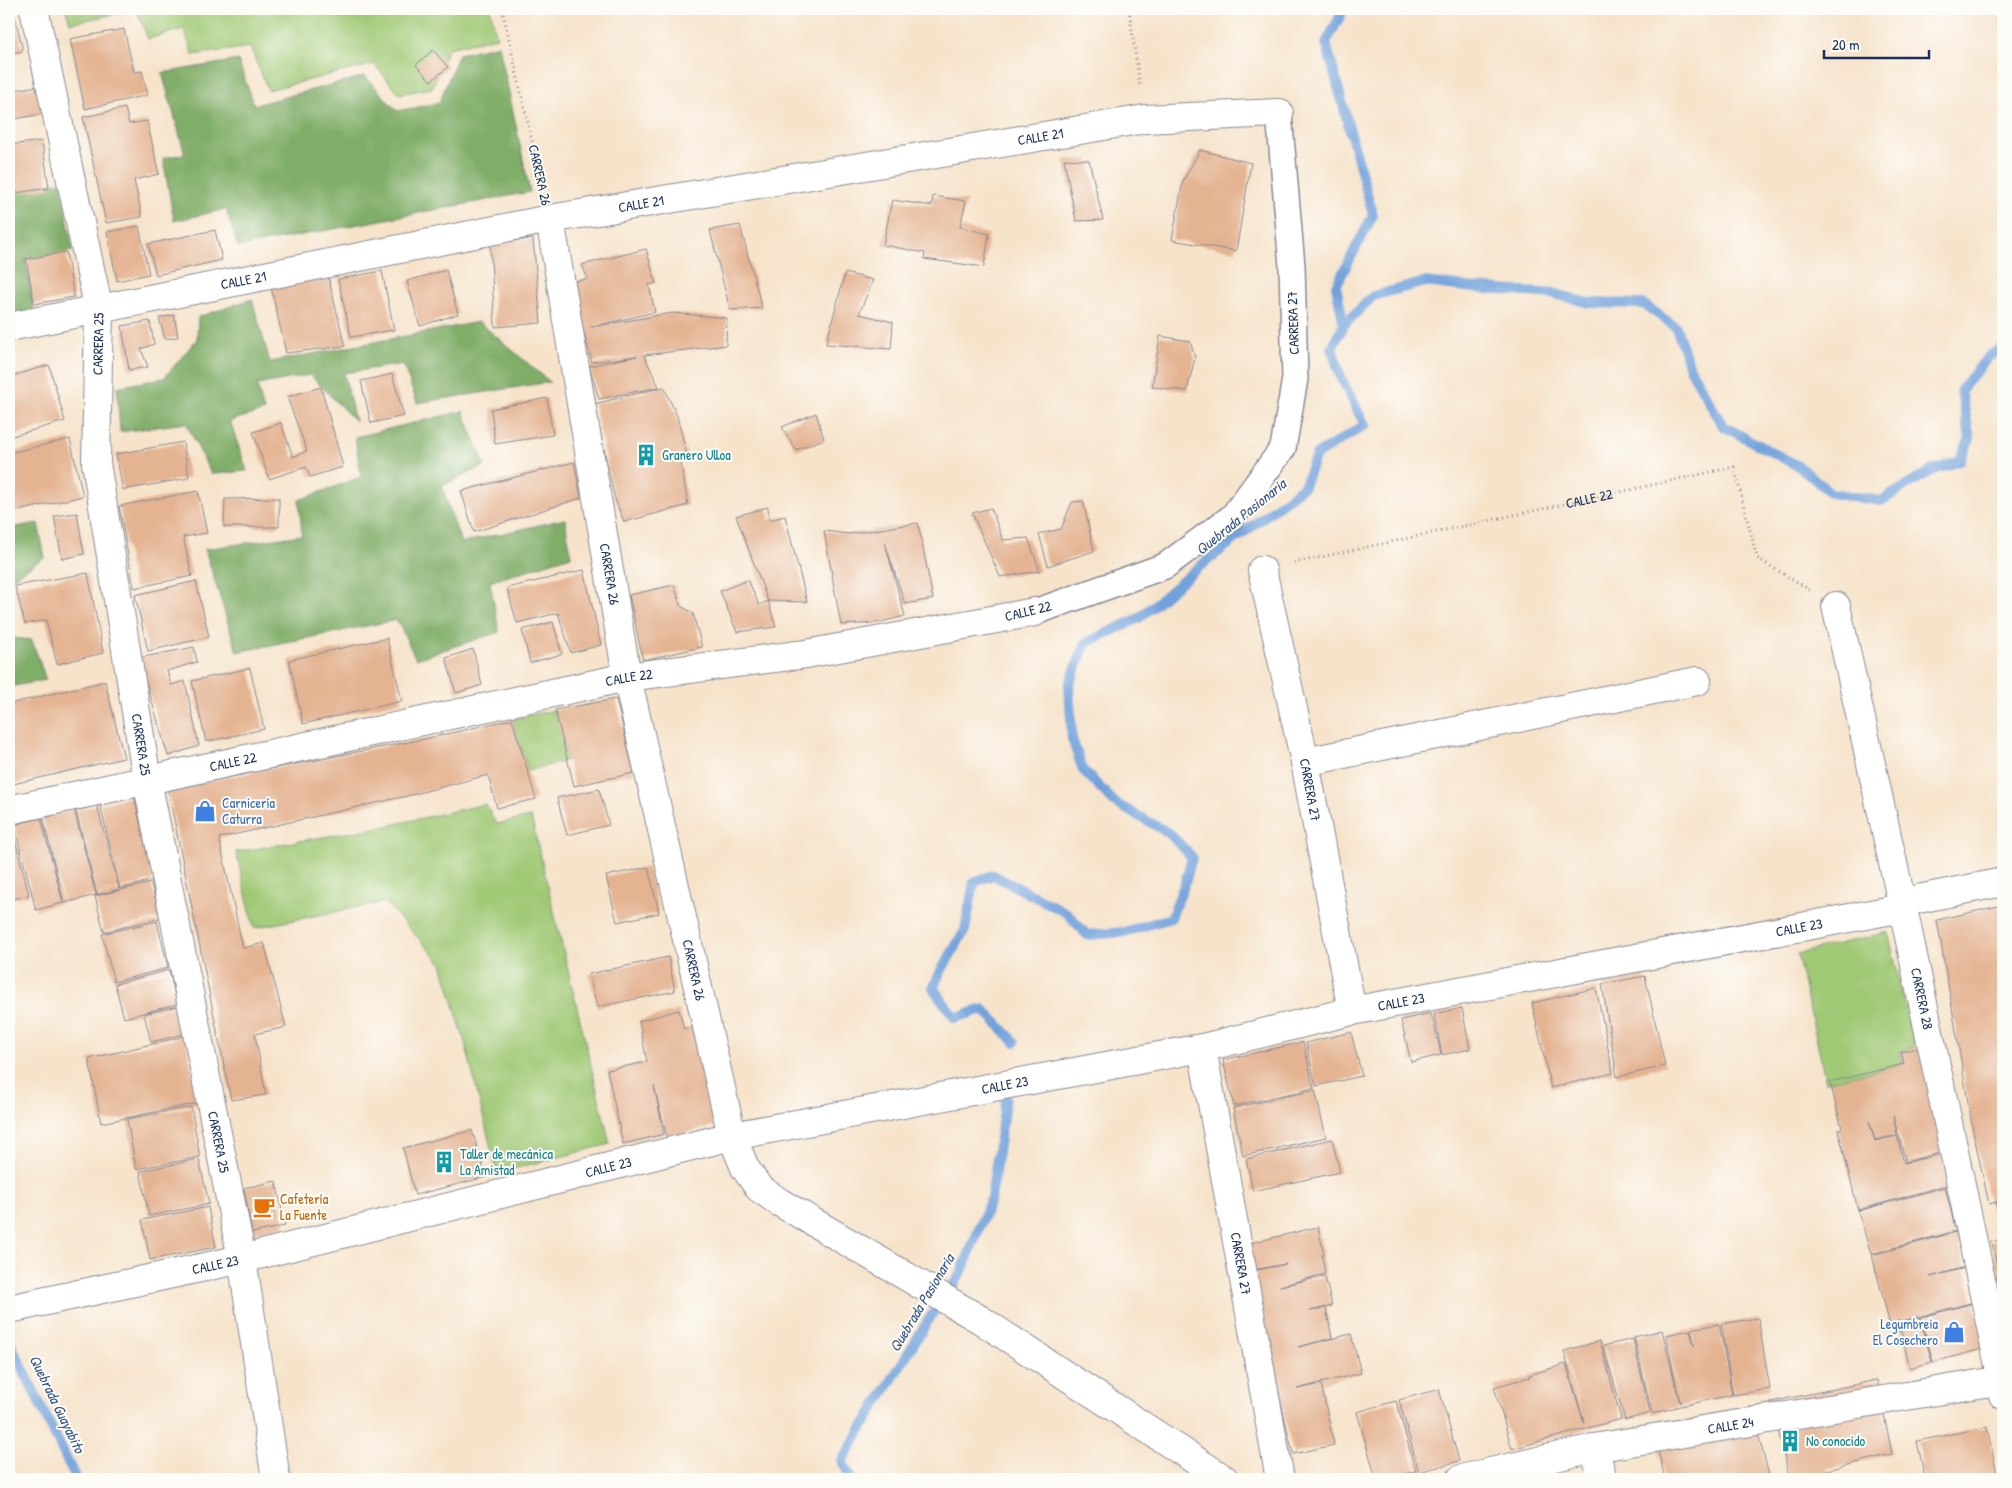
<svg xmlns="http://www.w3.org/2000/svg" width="2012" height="1488" font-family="'Patrick Hand',sans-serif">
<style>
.green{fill:#a0c976;stroke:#5e7c6a}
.forest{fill:#80ad67;stroke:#4e6e62}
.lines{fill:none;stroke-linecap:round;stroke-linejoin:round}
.stream{stroke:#72a2dc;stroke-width:10}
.building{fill:#e4b392}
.pedestrian-casing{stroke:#888994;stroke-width:28}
.minor-casing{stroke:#888994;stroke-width:30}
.secondary-casing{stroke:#888994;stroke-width:30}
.path{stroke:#888994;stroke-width:3;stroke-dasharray:1 4;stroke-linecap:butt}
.pedestrian{stroke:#fff;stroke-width:25}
.minor{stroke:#fff;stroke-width:28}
.secondary{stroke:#fff;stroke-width:28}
.labels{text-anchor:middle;stroke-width:4;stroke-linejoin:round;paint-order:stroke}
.street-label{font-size:14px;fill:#1b2f5e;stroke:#fdfcf7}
.culture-label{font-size:14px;fill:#0d838f;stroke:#fdfcf7;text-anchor:start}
.shop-label{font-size:14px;fill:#366cbe;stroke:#fdfcf7;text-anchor:start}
.food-label{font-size:14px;fill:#c56008;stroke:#fdfcf7;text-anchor:start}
.water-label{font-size:15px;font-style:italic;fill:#39578a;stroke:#fdfcf7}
</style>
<rect width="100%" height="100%" fill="#fdfcf7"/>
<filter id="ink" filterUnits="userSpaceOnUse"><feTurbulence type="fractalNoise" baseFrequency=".02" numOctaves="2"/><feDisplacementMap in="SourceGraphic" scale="10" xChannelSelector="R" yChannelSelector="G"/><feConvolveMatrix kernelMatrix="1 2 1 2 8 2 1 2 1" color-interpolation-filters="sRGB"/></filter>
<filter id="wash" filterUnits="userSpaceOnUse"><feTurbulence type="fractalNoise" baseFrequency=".0096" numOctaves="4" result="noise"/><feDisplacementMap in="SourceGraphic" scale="20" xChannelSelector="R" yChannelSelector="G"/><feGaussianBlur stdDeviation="1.12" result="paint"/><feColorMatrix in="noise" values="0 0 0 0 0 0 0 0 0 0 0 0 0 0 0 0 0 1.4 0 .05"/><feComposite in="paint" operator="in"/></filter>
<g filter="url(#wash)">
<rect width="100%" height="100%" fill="#f6e3ca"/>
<path class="green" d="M 66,9 L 490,9 L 497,37 L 448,48 L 432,88 L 399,94 L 374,64 L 268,90 L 250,47 L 193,55 L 184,29 L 148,39 L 137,10 L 70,23 Z
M 555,710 L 568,760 L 528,771 L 512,719 Z
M 486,804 L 496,824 L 531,817 L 610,1144 L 497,1173 L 466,1046 L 442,964 L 385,902 L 254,928 L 236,852 L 386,826 Z
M 1888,932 L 1915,1048 L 1900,1051 L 1903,1064 L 1826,1082 L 1797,954 Z"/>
<path class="forest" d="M 499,45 L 530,192 L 238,247 L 226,209 L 174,221 L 163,158 L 185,154 L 162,73 L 238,60 L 254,105 L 365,76 L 397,111 L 439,103 L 459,54 Z
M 61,182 L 73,251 L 25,259 L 34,310 L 9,314 L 9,192 Z
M 252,299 L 270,362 L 479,322 L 550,382 L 417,403 L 403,364 L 344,373 L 355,421 L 310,375 L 257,385 L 264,411 L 230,421 L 247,471 L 211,474 L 186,423 L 120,432 L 117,387 L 164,378 L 197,339 L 198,317 Z
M 463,411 L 485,466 L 442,486 L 461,543 L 565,519 L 571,556 L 490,582 L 499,632 L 416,659 L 397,620 L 237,652 L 205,549 L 302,535 L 299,500 L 361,477 L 355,437 Z
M 38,523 L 45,557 L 9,580 L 9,528 Z
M 9,627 L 12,638 L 32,640 L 46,680 L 9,687 Z"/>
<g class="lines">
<path class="stream" d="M 1344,325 L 1336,286 L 1373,215 L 1326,43 L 1344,9
M 1015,1042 L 983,1009 L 955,1018 L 933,988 L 941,971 L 965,930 L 974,882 L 993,875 L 1067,913 L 1087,935 L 1124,932 L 1171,918 L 1186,880 L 1192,857 L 1169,833 L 1115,803 L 1083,770 L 1072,739 L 1069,685 L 1086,643 L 1139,618 L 1194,571 L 1304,486 L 1316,455 L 1365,425 L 1341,378 L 1332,348 L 1344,325 L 1373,296 L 1425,282 L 1474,288 L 1555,294 L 1589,303 L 1643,304 L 1676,327 L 1690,368 L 1723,426 L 1800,467 L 1831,493 L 1881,501 L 1931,471 L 1959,461 L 1970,439 L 1961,390 L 1988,357 L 2003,347
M 10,1342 L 76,1479
M 851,1479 L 842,1461 L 929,1319 L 961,1274 L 991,1198 L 1006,1097"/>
</g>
<g id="blocks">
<path class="building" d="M 9,9 L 13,9 L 23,51 L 9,54 Z
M 124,29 L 134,72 L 142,71 L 148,95 L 85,109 L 70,39 Z
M 433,50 L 448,67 L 431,81 L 416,65 Z
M 38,86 L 42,114 L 9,120 L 9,91 Z
M 125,108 L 129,124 L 147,121 L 159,174 L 134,180 L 142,217 L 106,223 L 83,117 Z
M 42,141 L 49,188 L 9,194 L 9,145 Z
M 1200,150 L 1251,163 L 1236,251 L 1172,240 L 1183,181 Z
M 1064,159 L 1089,160 L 1103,220 L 1076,221 Z
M 933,196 L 966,201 L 960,227 L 989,234 L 984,267 L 924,259 L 925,253 L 883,245 L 892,200 L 932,206 Z
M 740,225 L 762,308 L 730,310 L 710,230 Z
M 139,226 L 149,274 L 117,281 L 107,232 Z
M 215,230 L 222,260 L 156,275 L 148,244 Z
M 533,239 L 541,323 L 495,327 L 490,243 Z
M 646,249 L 656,283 L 649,285 L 655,312 L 591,327 L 672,313 L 727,318 L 726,345 L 644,355 L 659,387 L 599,399 L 589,366 L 637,356 L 592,362 L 570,282 L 588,279 L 582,265 Z
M 66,252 L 74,297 L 34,304 L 26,259 Z
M 446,270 L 458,314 L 420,326 L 407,281 Z
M 382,271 L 394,330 L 351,337 L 338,279 Z
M 845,273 L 873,280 L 859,314 L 893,322 L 891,349 L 826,344 Z
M 328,276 L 345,346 L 286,353 L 271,287 Z
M 174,315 L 178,337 L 165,339 L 159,318 Z
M 150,321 L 154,344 L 141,349 L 148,367 L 129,370 L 122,326 Z
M 1160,336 L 1190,341 L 1195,358 L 1187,391 L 1152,387 Z
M 49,365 L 65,421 L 9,437 L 9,377 Z
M 392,374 L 404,416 L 371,423 L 361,381 Z
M 321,387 L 343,467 L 310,477 L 306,467 L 269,479 L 253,432 L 281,423 L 293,457 L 307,451 L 287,397 Z
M 664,387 L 677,416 L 687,456 L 680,458 L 688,505 L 624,522 L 615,499 L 594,404 Z
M 547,398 L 553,435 L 495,444 L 491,409 Z
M 816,413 L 824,439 L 796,450 L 782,427 Z
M 70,439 L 83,496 L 9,513 L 9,453 Z
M 183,442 L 189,478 L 123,490 L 116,454 Z
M 574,462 L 581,498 L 474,532 L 461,491 Z
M 198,491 L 207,533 L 183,537 L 192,576 L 134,588 L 119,506 Z
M 279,498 L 279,527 L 224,527 L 225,499 Z
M 1083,501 L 1094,551 L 1048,566 L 1039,534 L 1061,529 L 1072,502 Z
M 768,507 L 769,520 L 785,516 L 807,602 L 768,601 L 776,627 L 737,632 L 720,591 L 748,580 L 759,605 L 768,601 L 736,516 Z
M 991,508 L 1003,540 L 1028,538 L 1040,571 L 1000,577 L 972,513 Z
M 77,513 L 84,554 L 62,559 L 54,516 Z
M 918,523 L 933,599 L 905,604 L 885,543 L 905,616 L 877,623 L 841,625 L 824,531 L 849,534 Z
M 584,570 L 601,645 L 571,653 L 558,613 L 517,623 L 507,588 Z
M 88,573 L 103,653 L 57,664 L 46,620 L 25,624 L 15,586 Z
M 196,581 L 209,637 L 148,651 L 135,595 Z
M 674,585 L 681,606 L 693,613 L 702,647 L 643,660 L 629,595 Z
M 553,622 L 562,654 L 530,663 L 522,630 Z
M 387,638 L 402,701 L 303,724 L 289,660 Z
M 194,647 L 197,662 L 167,671 L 171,685 L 185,681 L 199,746 L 168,756 L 139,658 Z
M 473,649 L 482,685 L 456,693 L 446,658 Z
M 250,668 L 264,729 L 206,742 L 192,681 Z
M 105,681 L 124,758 L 9,785 L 9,704 Z
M 616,699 L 634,773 L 574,786 L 555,710 Z
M 512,719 L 536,799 L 497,808 L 488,775 L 407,796 L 219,838 L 243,948 L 264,943 L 286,1027 L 255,1034 L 266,1095 L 231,1100 L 168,789 L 429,738 Z
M 599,789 L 609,825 L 567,835 L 557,798 Z
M 134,796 L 153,880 L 120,889 L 100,804 Z
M 97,805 L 119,889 L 97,895 L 76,811 Z
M 74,810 L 96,895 L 64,903 L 43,818 Z
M 41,818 L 63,903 L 36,910 L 14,825 Z
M 9,827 L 12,827 L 29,895 L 9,900 Z
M 648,867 L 659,913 L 617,922 L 606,876 Z
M 151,883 L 160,918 L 104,932 L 95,896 Z
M 2003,905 L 2003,1200 L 1989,1204 L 1973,1131 L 1937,920 Z
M 157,921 L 168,968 L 114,982 L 102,934 Z
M 668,957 L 675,991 L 597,1007 L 589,974 Z
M 169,970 L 177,1004 L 124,1018 L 115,984 Z
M 1645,976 L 1665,1066 L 1617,1077 L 1602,984 Z
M 1596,988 L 1613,1073 L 1551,1088 L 1532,1003 Z
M 178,1006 L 184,1034 L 151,1042 L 144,1014 Z
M 1462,1008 L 1470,1049 L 1442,1055 L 1434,1014 Z
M 679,1010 L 684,1029 L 692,1027 L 717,1125 L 667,1138 L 654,1086 L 664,1134 L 623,1144 L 607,1070 L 647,1062 L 639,1021 Z
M 1431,1013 L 1441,1055 L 1411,1062 L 1401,1020 Z
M 1351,1032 L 1362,1076 L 1316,1086 L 1306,1043 Z
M 185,1036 L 199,1103 L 101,1123 L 89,1059 Z
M 1303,1042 L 1314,1088 L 1234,1106 L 1223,1060 Z
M 1924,1046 L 1949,1150 L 1906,1162 L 1893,1116 L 1897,1135 L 1875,1140 L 1869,1121 L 1875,1141 L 1897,1136 L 1904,1163 L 1942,1154 L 1950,1184 L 1858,1210 L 1838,1129 L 1842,1128 L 1830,1082 L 1904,1064 L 1901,1052 Z
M 1315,1090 L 1326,1137 L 1243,1156 L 1233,1108 Z
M 191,1107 L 200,1157 L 136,1169 L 127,1119 Z
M 472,1130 L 486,1177 L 415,1195 L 403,1148 Z
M 1332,1139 L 1340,1172 L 1253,1191 L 1246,1159 Z
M 199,1159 L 209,1204 L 149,1216 L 140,1171 Z
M 276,1181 L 285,1226 L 252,1233 L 244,1188 Z
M 1945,1187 L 1956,1231 L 1871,1254 L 1858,1211 Z
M 2003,1201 L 2003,1233 L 1995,1203 Z
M 208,1207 L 216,1247 L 150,1260 L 142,1220 Z
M 1318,1227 L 1324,1255 L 1322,1255 L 1325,1274 L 1280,1286 L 1325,1276 L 1332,1306 L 1310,1311 L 1326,1308 L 1332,1338 L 1298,1347 L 1351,1334 L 1361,1373 L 1297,1389 L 1321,1384 L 1334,1445 L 1293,1454 L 1279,1394 L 1253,1271 L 1286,1264 L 1253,1270 L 1246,1244 Z
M 1956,1232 L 1965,1267 L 1930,1277 L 1965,1268 L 1974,1302 L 1899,1322 L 1898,1320 L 1900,1331 L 1892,1333 L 1872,1255 Z
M 2003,1239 L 2003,1287 L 1991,1242 Z
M 1974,1303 L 1986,1348 L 1933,1362 L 1921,1317 Z
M 1920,1317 L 1932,1362 L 1910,1368 L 1899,1323 Z
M 1758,1318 L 1770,1389 L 1733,1395 L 1721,1324 Z
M 1719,1324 L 1732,1395 L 1680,1406 L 1652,1414 L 1634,1337 L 1662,1330 L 1680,1403 L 1666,1335 L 1690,1330 L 1694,1346 L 1691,1329 Z
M 1633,1339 L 1650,1413 L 1625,1420 L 1603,1346 Z
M 1600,1341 L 1621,1419 L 1512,1449 L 1494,1387 L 1530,1377 L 1529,1375 L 1566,1364 L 1584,1423 L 1564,1351 Z
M 1877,1380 L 1892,1454 L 1827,1470 L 1829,1479 L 1790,1479 L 1771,1402 Z
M 1439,1389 L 1459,1461 L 1419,1472 L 1399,1400 Z
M 1396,1401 L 1416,1471 L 1388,1479 L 1376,1479 L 1357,1412 Z
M 1751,1407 L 1770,1479 L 1665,1479 L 1653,1429 Z
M 1987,1427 L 1998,1479 L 1925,1479 L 1917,1441 Z"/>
</g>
</g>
<g filter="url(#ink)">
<use href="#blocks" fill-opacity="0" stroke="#888994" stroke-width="1"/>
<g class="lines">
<g class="pedestrian-casing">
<path id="pedestrian" d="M 1035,612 L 1165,566 L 1233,516 L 1283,448 L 1295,379 L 1292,266 L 1279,113"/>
</g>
<g class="minor-casing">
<g id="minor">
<path id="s2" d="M 34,9 L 99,310 L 96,463 L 147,780 L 242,1259 L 276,1479"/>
<path id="s3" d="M 550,219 L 627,677 L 732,1136 L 745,1168 L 759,1188 L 779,1202 L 981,1320 L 1224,1479"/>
<path id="s4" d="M 9,327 L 550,219 L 1145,119 L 1279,113"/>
<path id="s5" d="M 1262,570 L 1305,762 L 1352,1011"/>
<path id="s6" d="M 1836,606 L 1903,908 L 2002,1380 L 2003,1395"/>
<path d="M 1305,762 L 1697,681"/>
<path id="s7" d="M 9,810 L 627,677 L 806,654 L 1035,612"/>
<path id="s8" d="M 1202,1048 L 1280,1479"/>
<path d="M 1594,1448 L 1603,1479"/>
<path id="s9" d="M 1461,1479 L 1594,1448 L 2003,1380"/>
</g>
</g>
<g class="secondary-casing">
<g id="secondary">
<path id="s10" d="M 9,1309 L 242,1259 L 732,1136 L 1202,1048 L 1352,1011 L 1903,908 L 1913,900 L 2003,882"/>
</g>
</g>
<g class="path">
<path d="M 502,9 L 543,189"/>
<path d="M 1129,9 L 1140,87"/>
<path id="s1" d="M 1294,563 L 1734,467 L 1757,558 L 1810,590"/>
</g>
<use href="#pedestrian" class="pedestrian"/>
<use href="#minor" class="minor"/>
<use href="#secondary" class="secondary"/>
</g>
</g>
<defs>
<g id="building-bare" transform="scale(1.725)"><path d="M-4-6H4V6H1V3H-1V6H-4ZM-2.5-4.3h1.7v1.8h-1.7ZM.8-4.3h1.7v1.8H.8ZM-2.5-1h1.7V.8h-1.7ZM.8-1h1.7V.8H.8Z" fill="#0f9aa8" stroke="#fdfcf7" stroke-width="2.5" paint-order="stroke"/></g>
<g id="shop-bare" transform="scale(1.725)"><path d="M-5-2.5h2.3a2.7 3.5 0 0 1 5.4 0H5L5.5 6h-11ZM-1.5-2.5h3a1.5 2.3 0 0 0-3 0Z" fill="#3f7fe0" stroke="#fdfcf7" stroke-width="2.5" paint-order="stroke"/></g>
<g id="cafe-bare" transform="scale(1.725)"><path d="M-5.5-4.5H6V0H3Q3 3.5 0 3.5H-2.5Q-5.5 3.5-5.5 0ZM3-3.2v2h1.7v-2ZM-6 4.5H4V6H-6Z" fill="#e8710a" stroke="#fdfcf7" stroke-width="2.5" paint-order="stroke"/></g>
</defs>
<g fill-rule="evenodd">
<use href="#building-bare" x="646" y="455"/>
<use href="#shop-bare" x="205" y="811"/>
<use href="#building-bare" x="444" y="1162"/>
<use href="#cafe-bare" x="264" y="1207"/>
<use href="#shop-bare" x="1954" y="1332"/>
<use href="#building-bare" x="1790" y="1441"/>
</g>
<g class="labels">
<g class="street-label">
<text dy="5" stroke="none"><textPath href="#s4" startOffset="1049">CALLE 21</textPath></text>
<text transform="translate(540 175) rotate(77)" y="5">CARRERA 26</text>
<text dy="5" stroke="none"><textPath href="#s4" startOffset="644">CALLE 21</textPath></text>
<text dy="5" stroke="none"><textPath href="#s4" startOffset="239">CALLE 21</textPath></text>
<text transform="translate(1293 323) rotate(-92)" y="5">CARRERA 27</text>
<text transform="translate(98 344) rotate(-89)" y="5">CARRERA 25</text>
<text dy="5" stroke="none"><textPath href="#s1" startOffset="302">CALLE 22</textPath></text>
<text dy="5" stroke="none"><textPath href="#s3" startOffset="360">CARRERA 26</textPath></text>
<text transform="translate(1028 611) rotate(-14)" y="5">CALLE 22</text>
<text dy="5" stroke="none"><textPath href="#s7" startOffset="634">CALLE 22</textPath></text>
<text dy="5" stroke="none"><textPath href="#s2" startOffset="746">CARRERA 25</textPath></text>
<text dy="5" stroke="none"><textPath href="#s7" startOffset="229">CALLE 22</textPath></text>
<text dy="5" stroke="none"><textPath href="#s5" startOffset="225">CARRERA 27</textPath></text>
<text dy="5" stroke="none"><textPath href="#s10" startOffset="1831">CALLE 23</textPath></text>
<text dy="5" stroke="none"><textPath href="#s3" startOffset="765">CARRERA 26</textPath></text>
<text dy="5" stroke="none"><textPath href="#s6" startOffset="402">CARRERA 28</textPath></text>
<text dy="5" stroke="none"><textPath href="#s10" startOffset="1426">CALLE 23</textPath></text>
<text dy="5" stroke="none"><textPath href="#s10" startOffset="1021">CALLE 23</textPath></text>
<text dy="5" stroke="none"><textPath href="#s2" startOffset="1151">CARRERA 25</textPath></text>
<text dy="5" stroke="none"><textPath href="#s10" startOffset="616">CALLE 23</textPath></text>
<text dy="5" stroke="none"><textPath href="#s8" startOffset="219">CARRERA 27</textPath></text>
<text dy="5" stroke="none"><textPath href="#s10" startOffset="211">CALLE 23</textPath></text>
<text dy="5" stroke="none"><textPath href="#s9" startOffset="275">CALLE 24</textPath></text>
</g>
<g class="culture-label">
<text x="662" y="460">Granero Ulloa</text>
<text x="460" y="1159">Taller de mecánica<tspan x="460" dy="16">La Amistad</tspan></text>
<text x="1806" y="1446">No conocido</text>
</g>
<g class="shop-label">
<text x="222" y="808">Carnicería<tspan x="222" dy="16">Caturra</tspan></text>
<text x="1938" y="1329" text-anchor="end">Legumbreia<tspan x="1938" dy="16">El Cosechero</tspan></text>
</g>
<g class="food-label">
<text x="280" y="1204">Cafetería<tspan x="280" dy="16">La Fuente</tspan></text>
</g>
<g class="water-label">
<text transform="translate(1241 517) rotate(-39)" y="5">Quebrada Pasionaria</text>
<text transform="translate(922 1303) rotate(-59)" y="5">Quebrada Pasionaria</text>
<text transform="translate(57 1404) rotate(64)" y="5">Quebrada Guayabito</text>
</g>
</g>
<rect width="2012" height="1488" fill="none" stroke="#fdfcf7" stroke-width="30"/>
<path d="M1824 50v8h105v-8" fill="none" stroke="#1b2f5e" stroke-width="2.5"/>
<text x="1832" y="50" font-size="15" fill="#1b2f5e" stroke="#fdfcf7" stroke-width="4" paint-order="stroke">20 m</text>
</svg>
